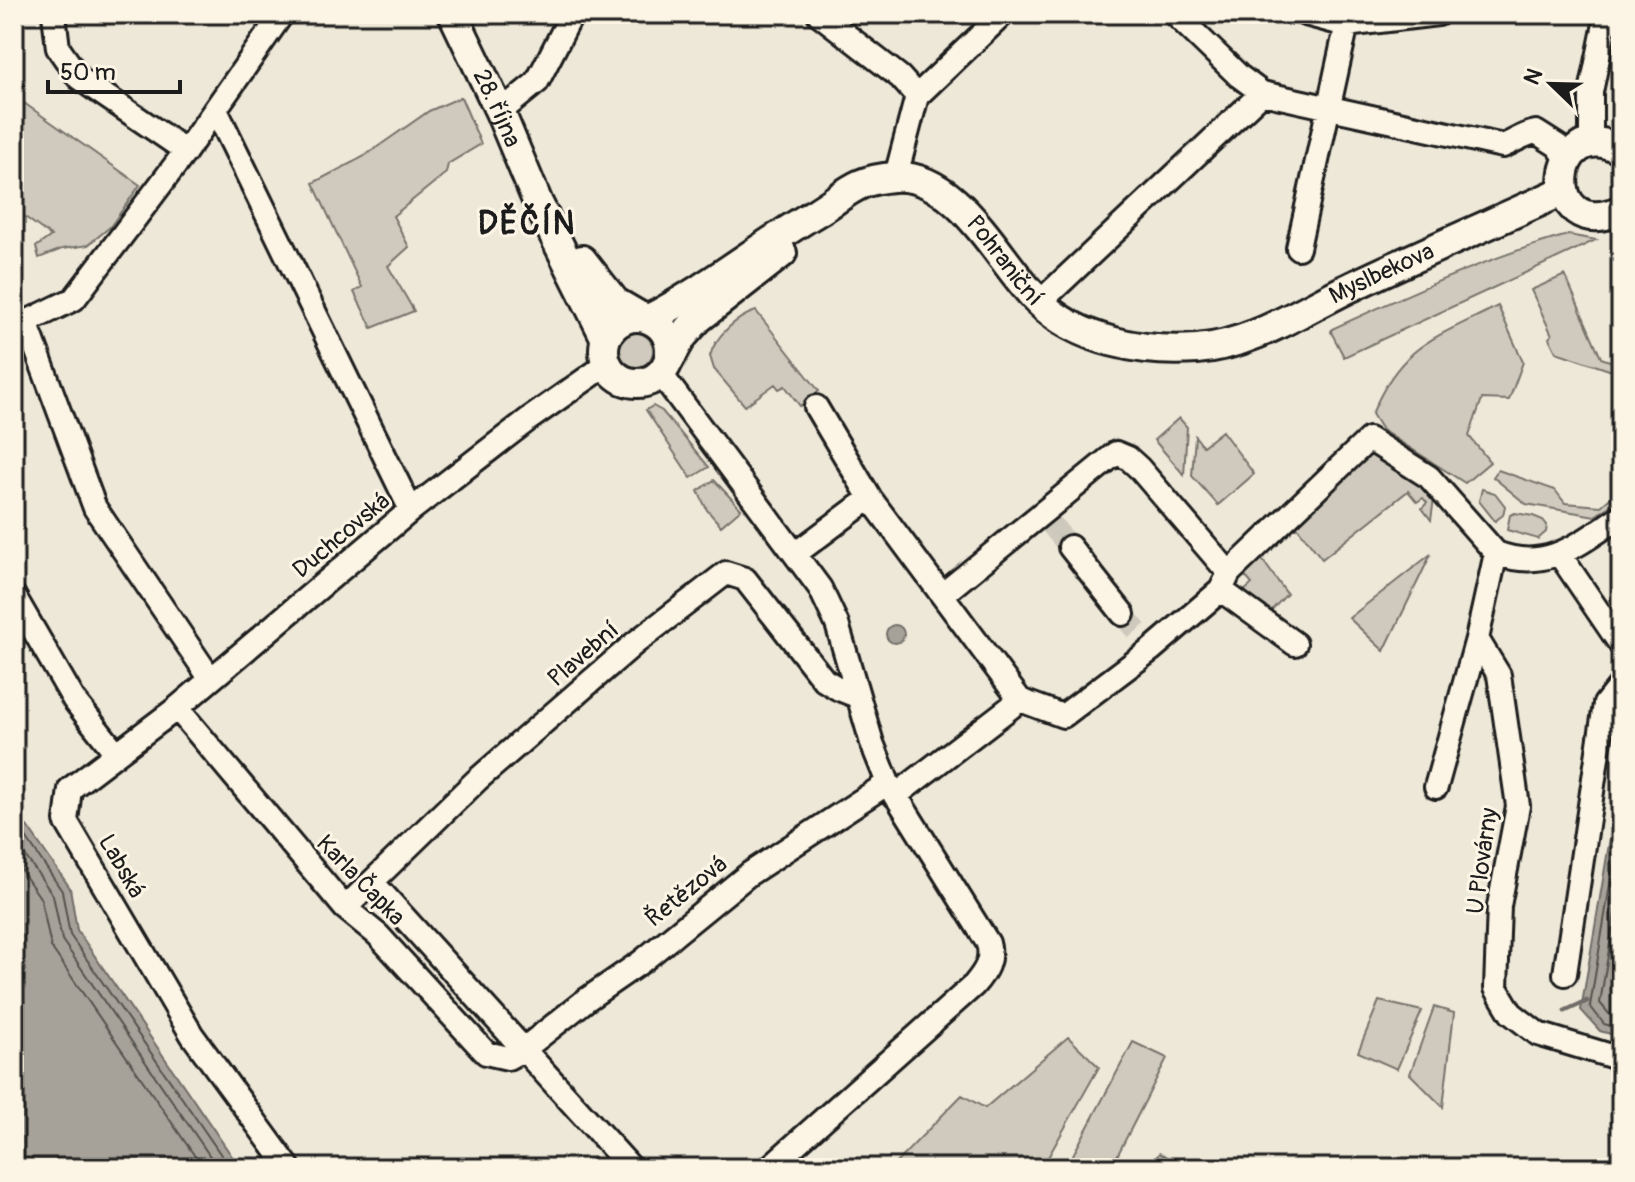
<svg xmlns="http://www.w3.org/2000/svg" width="1635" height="1182" font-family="Pangolin,sans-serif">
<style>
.green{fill:#cfcabd;stroke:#76736c;stroke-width:2}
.water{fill:#a7a299;stroke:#6f6c67;stroke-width:2}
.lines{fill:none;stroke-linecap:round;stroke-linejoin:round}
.shore{stroke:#54524e;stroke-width:2}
.stream{stroke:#6f6c67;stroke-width:5}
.minor-tunnel{stroke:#cec9bd;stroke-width:22;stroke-dasharray:22 11;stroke-linecap:butt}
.minor-casing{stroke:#1c1c1c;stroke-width:28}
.major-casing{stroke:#1c1c1c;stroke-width:34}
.minor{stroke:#fcf5e5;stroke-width:22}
.major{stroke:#fcf5e5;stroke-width:28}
.labels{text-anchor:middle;stroke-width:6;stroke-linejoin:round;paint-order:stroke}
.street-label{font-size:24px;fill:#1c1c1c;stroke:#fcf5e5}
.district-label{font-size:32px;font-weight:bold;letter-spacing:2px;fill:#1c1c1c;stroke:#fcf5e5}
</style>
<rect width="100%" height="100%" fill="#eee8d9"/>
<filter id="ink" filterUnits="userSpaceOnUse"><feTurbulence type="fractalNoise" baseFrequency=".0125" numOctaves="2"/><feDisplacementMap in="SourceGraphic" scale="16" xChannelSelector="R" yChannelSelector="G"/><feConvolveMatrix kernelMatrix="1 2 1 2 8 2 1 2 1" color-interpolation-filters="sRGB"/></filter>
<g filter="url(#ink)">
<path class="green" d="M 461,97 L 481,144 L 448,164 L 446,173 L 393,216 L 409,247 L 388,266 L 414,311 L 372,328 L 354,292 L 362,287 L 313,183 L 363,157 L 429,111 Z
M 24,103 L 140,185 L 110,227 L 88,245 L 62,249 L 39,258 L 36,247 L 51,236 L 14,209 L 14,106 Z
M 1568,235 L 1596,240 L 1344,357 L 1331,332 L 1332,329 C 1409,294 1487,257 1568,235 Z
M 1565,275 L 1601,358 L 1621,365 L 1621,374 L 1556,352 L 1549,338 L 1552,335 L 1531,290 Z
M 1498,306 L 1523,362 L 1509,400 L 1482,399 L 1469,436 L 1490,462 L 1465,483 L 1382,430 L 1372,414 C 1401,344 1435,338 1498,306 Z
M 756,311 L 819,391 L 800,406 L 785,386 L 779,389 L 775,384 L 745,406 L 714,369 L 710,356 C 715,336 737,317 756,311 Z
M619 350a17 17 0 1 1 34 0a17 17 0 1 1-34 0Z
M 653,406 L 662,411 L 709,467 L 691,478 L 646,410 Z
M 1179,418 L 1187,427 L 1184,475 L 1154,440 Z
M 1222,431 L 1254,474 L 1218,505 L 1192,476 L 1195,436 L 1203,446 Z
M 1366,454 L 1374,454 L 1423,484 L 1434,499 L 1431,520 L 1422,508 L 1427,503 L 1423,498 L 1417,502 L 1408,491 L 1322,559 L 1295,524 Z
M 1498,470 L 1555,490 L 1565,503 L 1601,506 L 1621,489 L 1621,498 L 1595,516 L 1526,504 L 1493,477 Z
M 714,480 L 741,509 L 721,526 L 707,510 L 698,491 Z
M 1482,489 L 1495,493 L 1505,506 L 1503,515 L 1495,521 L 1479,501 Z
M 1515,513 L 1533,516 L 1543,520 L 1547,525 L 1546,532 L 1538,539 L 1507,530 L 1510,515 Z
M 1431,554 L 1384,651 L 1349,618 Z
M 1261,558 L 1287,594 L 1268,614 L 1241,594 L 1252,584 L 1244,575 Z
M 1379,1001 L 1422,1011 L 1397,1069 L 1358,1052 Z
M 1434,1007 L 1454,1013 L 1443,1107 L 1410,1074 Z
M 1068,1037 L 1099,1067 L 1042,1168 L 891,1168 L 962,1095 L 985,1108 Z
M 1133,1042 L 1167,1058 L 1111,1168 L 1066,1168 Z
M 1159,1153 L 1188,1168 L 1151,1168 Z"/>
<path class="water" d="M886 634a9 9 0 1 1 18 0a9 9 0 1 1-18 0Z
M 1621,773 L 1621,1037 L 1600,1031 L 1581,1010 Z
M 14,821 L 27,826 L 70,888 L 77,930 L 240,1168 L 14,1168 Z"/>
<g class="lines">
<path class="shore" d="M 1621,818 L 1590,1006 L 1604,1024 L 1621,1029
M 14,829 L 23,833 L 62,891 L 70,935 L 230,1168
M 14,840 L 53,895 L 62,940 L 218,1168
M 14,860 L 41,899 L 51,947 L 203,1168
M 1621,878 L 1600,1003 L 1610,1015 L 1621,1019"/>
<path class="stream" d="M 1565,1011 L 1587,1001"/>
<path class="minor-tunnel" d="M 1050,523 L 1070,547
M 1123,614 L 1140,635"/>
<g class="minor-casing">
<path id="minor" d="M 54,14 L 58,48 L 79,78 L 186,151
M 819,14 L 900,77 L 917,96
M 1175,14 L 1239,76 L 1262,93 L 1503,146 C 1516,141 1521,135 1536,132 L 1558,146 L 1567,159
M 1305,14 L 1346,25 L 1438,14
M 216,110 L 411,510
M 500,112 L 537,82 L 572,14
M 1591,143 L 1591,92 L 1607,14
M 896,176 L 917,96 L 1003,14
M 1298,248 L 1349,14
M 1039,303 L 1262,93
M 26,322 L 95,508 L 210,678
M 14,328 L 74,299 L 186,151 L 282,14
M 661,374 L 820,588 L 837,624 L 872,743 L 888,783 L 988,943 C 993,960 985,972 974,985 L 769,1168
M 816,407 L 870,498 L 1020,700 L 1063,716 L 1152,649 L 1221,590 L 1229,573 L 1369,439 L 1429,477 L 1496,553 C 1547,573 1580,543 1621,516
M 1070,547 L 1123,614
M 795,554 L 870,498
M 1560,555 L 1621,645
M 1221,590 L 1295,644
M 943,594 L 1116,453 L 1128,458 L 1139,468 L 1229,573
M 14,596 L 74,700 L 116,753
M 1477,639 L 1499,675 L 1518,806 L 1499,906 L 1496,988 L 1511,1013 L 1538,1034 L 1621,1059
M 177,708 L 345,908 L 378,935 L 486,1053 L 508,1058 L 524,1049 L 586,1000 L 641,962 L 749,874 L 888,783
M 1436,787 L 1477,639 L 1496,553
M 895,796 L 1020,700
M 372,882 L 631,1168
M 345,908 L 477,780 L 635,643 L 726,573 L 745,579 L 824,680 L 839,689 L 857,696
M 1565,974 L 1605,704 L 1621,684
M 289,1168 L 192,1035 L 66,821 L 70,789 L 177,708 L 411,510 L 529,419 L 606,365"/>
</g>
<g class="major-casing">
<g id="major">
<path id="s1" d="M 453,14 L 500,112 L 538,203 L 605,337"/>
<path d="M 1621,150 C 1549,110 1539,246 1621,210"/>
<path d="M 582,260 L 615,302 L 639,316"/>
<circle cx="637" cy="350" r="33"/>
<path id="s2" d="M 649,319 C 708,288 760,246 817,212 C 847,194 854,180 893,177 C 958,172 999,263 1039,302 C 1078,341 1144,353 1197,349 C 1253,345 1304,309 1353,286 C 1422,253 1493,223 1563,191"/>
<path d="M 669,360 L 682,337 L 699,318 L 782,253"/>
</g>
</g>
<use href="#minor" class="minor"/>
<use href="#major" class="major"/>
</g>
</g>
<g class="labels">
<g class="street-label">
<text dy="8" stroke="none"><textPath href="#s1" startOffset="104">28. října</textPath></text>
<text dy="8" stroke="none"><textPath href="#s2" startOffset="430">Pohraniční</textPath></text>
<text dy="8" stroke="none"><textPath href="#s2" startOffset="854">Myslbekova</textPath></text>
<text transform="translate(341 535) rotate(-40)" y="8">Duchcovská</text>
<text transform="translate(583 654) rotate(-41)" y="8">Plavební</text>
<text transform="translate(1482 861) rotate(-82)" y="8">U Plovárny</text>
<text transform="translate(122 866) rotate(60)" y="8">Labská</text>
<text transform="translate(361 880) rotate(46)" y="8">Karla Čapka</text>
<text transform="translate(686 891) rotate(-39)" y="8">Řetězová</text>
</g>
<g class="district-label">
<text x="527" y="234">DĚČÍN</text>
</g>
</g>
<rect width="1635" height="1182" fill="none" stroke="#fcf5e5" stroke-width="48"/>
<rect x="24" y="24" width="1587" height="1134" fill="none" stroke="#1c1c1c" stroke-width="3" filter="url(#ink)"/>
<g transform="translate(1551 84) rotate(293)" stroke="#fcf5e5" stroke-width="6" paint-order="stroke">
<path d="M0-6L14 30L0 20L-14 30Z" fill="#1c1c1c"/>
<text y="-12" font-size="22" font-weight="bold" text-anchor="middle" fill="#1c1c1c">N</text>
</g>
<path d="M48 80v12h132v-12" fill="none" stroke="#1c1c1c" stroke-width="4"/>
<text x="60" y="80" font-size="24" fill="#1c1c1c" stroke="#fcf5e5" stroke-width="6" paint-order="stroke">50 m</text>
</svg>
